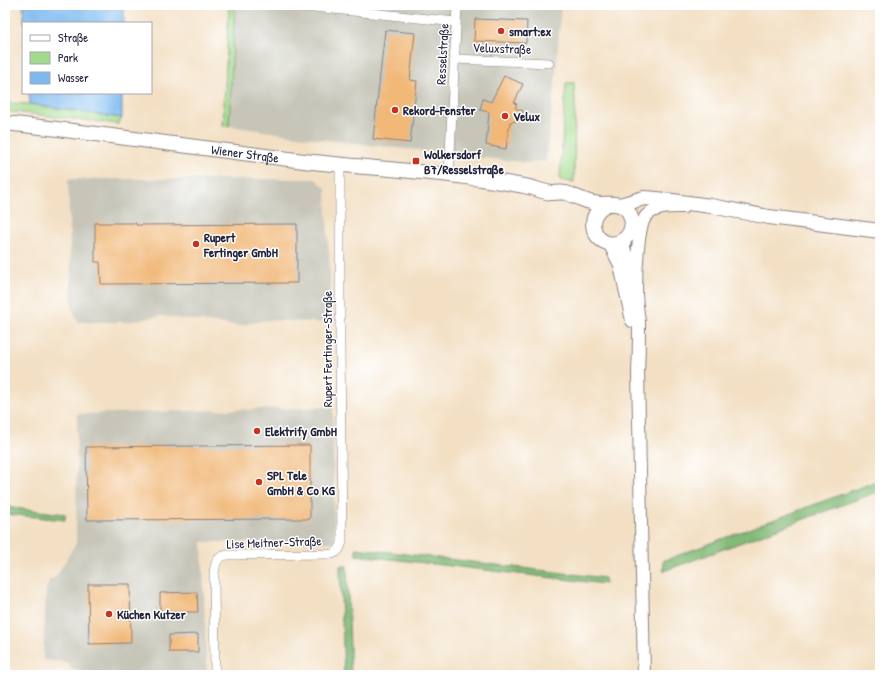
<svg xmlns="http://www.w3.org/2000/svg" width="885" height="680" font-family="'Patrick Hand',sans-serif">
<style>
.industrial{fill:#c6c5b8}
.green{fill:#a3da8b;stroke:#627e63}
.forest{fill:#82ba77;stroke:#526e59}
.water{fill:#7db9ef;stroke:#506e95}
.building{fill:#f1b878}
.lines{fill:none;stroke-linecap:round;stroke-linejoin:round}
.minor-casing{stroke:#8a8180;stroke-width:10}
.secondary-casing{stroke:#8a8180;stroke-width:14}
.primary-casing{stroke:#8a8180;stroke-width:16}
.minor{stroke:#fff;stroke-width:9}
.secondary{stroke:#fff;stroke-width:12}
.primary{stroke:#fff;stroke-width:14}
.poi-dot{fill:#c8321e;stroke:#fff;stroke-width:1.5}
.labels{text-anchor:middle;stroke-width:3;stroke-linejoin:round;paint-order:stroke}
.poi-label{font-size:13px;font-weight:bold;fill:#22223b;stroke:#fff;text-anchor:start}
.street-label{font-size:13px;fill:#22223b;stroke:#fff}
</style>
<rect width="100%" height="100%" fill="#fff"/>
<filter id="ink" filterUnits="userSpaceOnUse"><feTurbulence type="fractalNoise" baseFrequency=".025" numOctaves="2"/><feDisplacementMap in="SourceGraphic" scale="8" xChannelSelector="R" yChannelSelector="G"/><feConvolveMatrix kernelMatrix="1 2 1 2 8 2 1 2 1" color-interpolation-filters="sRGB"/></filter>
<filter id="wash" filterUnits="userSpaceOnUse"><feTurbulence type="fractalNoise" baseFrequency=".012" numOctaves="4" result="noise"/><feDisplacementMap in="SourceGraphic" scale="16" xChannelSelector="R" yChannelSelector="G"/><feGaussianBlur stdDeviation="0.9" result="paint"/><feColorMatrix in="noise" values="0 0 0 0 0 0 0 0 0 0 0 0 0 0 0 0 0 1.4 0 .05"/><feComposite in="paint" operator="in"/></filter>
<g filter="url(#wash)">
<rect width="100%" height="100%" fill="#f3e0c4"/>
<path class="industrial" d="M 235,5 L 561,5 L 556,75 L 546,161 L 530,163 L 319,139 L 229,126 Z
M 68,179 L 315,179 L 326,188 L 332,323 L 266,320 L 239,326 L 161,316 L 128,322 L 78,322 L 72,308 Z
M 333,407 L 334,542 L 202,542 L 207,675 L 99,674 L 72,670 L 67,662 L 43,660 L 46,591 L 49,581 L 57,575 L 76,543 L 77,414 Z"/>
<path class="green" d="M 229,5 L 235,5 L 229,126 L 223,126 Z
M 566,83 L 574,83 L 575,101 L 574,182 L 560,180 L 560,177 Z
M 5,103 L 30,104 L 122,118 L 118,124 L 5,111 Z"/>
<path class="forest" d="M 880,480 L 880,491 L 664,571 L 663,561 Z
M 5,507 L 65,514 L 65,520 L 5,514 Z
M 356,548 L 605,578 L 605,584 L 356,555 Z
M 340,566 L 347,566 L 351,675 L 344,675 Z"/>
<path class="water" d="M 23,5 L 124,5 L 124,23 L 24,23 Z
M 29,93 L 122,93 L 122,118 L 30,104 Z"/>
<g id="blocks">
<path class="building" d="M 475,19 L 527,21 L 526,43 L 474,41 Z
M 385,30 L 415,33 L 410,80 L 417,81 L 410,143 L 373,139 Z
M 504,76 L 523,84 L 514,103 L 517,104 L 515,108 L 523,111 L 521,119 L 517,121 L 510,122 L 506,149 L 486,145 L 489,112 L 480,110 L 483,99 L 491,102 Z
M 95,223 L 136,223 L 136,225 L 297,224 L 297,283 L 101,284 L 100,262 L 95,262 Z
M 310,445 L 310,519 L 87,520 L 86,447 Z
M 88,584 L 130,584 L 131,643 L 89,644 Z
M 197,592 L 198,612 L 160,612 L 160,593 Z
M 198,634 L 198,652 L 169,652 L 169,635 Z"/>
</g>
</g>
<g filter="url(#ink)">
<use href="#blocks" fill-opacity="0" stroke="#8a8180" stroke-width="1"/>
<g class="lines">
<g class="minor-casing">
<path id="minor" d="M 296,5 L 456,22
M 454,59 L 549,63
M 449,175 L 457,5
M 215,675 L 214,574 C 215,564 216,557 227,555 L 332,554 C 339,552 340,548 342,542 L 340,347 L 340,164"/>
</g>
<g class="secondary-casing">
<path id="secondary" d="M 625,239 L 624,247 L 633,281
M 609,243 L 620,265 L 632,321
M 644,675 L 638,371 C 639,355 639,338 639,322 C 638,312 636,302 636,291 C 636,276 637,227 646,216 C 655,206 672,207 684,207"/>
</g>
<g class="primary-casing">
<g id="primary">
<path id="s1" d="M 5,123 C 35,126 66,130 96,134 C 165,143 235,152 304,161 C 367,168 431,171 494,181 C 507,183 521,185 533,188 C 539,190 545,192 551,193 C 556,193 561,192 566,193 C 575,196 584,201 594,203 C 601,205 608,203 615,204 C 627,205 634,217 631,228 C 630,234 625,239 620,242 C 596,251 581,217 606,205"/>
<path d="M 620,205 L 644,198 L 657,199 L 711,206 L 769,217 L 880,231"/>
</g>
</g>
<use href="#minor" class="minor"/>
<use href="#secondary" class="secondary"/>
<use href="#primary" class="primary"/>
</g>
</g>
<g class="poi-dot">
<circle cx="501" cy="31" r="4"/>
<circle cx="395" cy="110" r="4"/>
<circle cx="505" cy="116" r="4"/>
<rect x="412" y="157" width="8" height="8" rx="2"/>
<circle cx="196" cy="244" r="4"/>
<circle cx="257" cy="431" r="4"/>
<circle cx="259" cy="482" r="4"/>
<circle cx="109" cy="614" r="4"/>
</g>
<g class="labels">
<g class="poi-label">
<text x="509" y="36">smart:ex</text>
<text x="403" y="115">Rekord-Fenster</text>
<text x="513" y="121">Velux</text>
<text x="424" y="159">Wolkersdorf<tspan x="424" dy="15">B7/Resselstraße</tspan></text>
<text x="204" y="242">Rupert<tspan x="204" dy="15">Fertinger GmbH</tspan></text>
<text x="265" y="436">Elektrify GmbH</text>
<text x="267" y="480">SPL Tele<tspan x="267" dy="15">GmbH &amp; Co KG</tspan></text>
<text x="117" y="619">Küchen Kutzer</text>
</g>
<g class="street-label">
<text transform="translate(502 48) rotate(2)" y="5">Veluxstraße</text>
<text transform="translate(442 54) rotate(-87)" y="5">Resselstraße</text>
<text dy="5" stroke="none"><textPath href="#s1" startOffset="242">Wiener Straße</textPath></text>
<text transform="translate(327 349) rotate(-90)" y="5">Rupert Fertinger-Straße</text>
<text transform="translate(274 542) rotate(-2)" y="5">Lise Meitner-Straße</text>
</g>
</g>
<rect width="885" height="680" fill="none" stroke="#fff" stroke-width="20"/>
<rect x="22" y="22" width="130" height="72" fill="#ffffff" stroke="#a7a7b1"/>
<rect x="30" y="35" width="20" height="6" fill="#ffffff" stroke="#a7a7b1"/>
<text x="58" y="42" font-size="12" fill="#22223b">Straße</text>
<rect x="30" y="52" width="20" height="12" fill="#a3da8b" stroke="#a7a7b1"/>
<text x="58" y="62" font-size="12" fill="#22223b">Park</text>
<rect x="30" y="72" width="20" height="12" fill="#7db9ef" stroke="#a7a7b1"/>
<text x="58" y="82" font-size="12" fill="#22223b">Wasser</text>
</svg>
